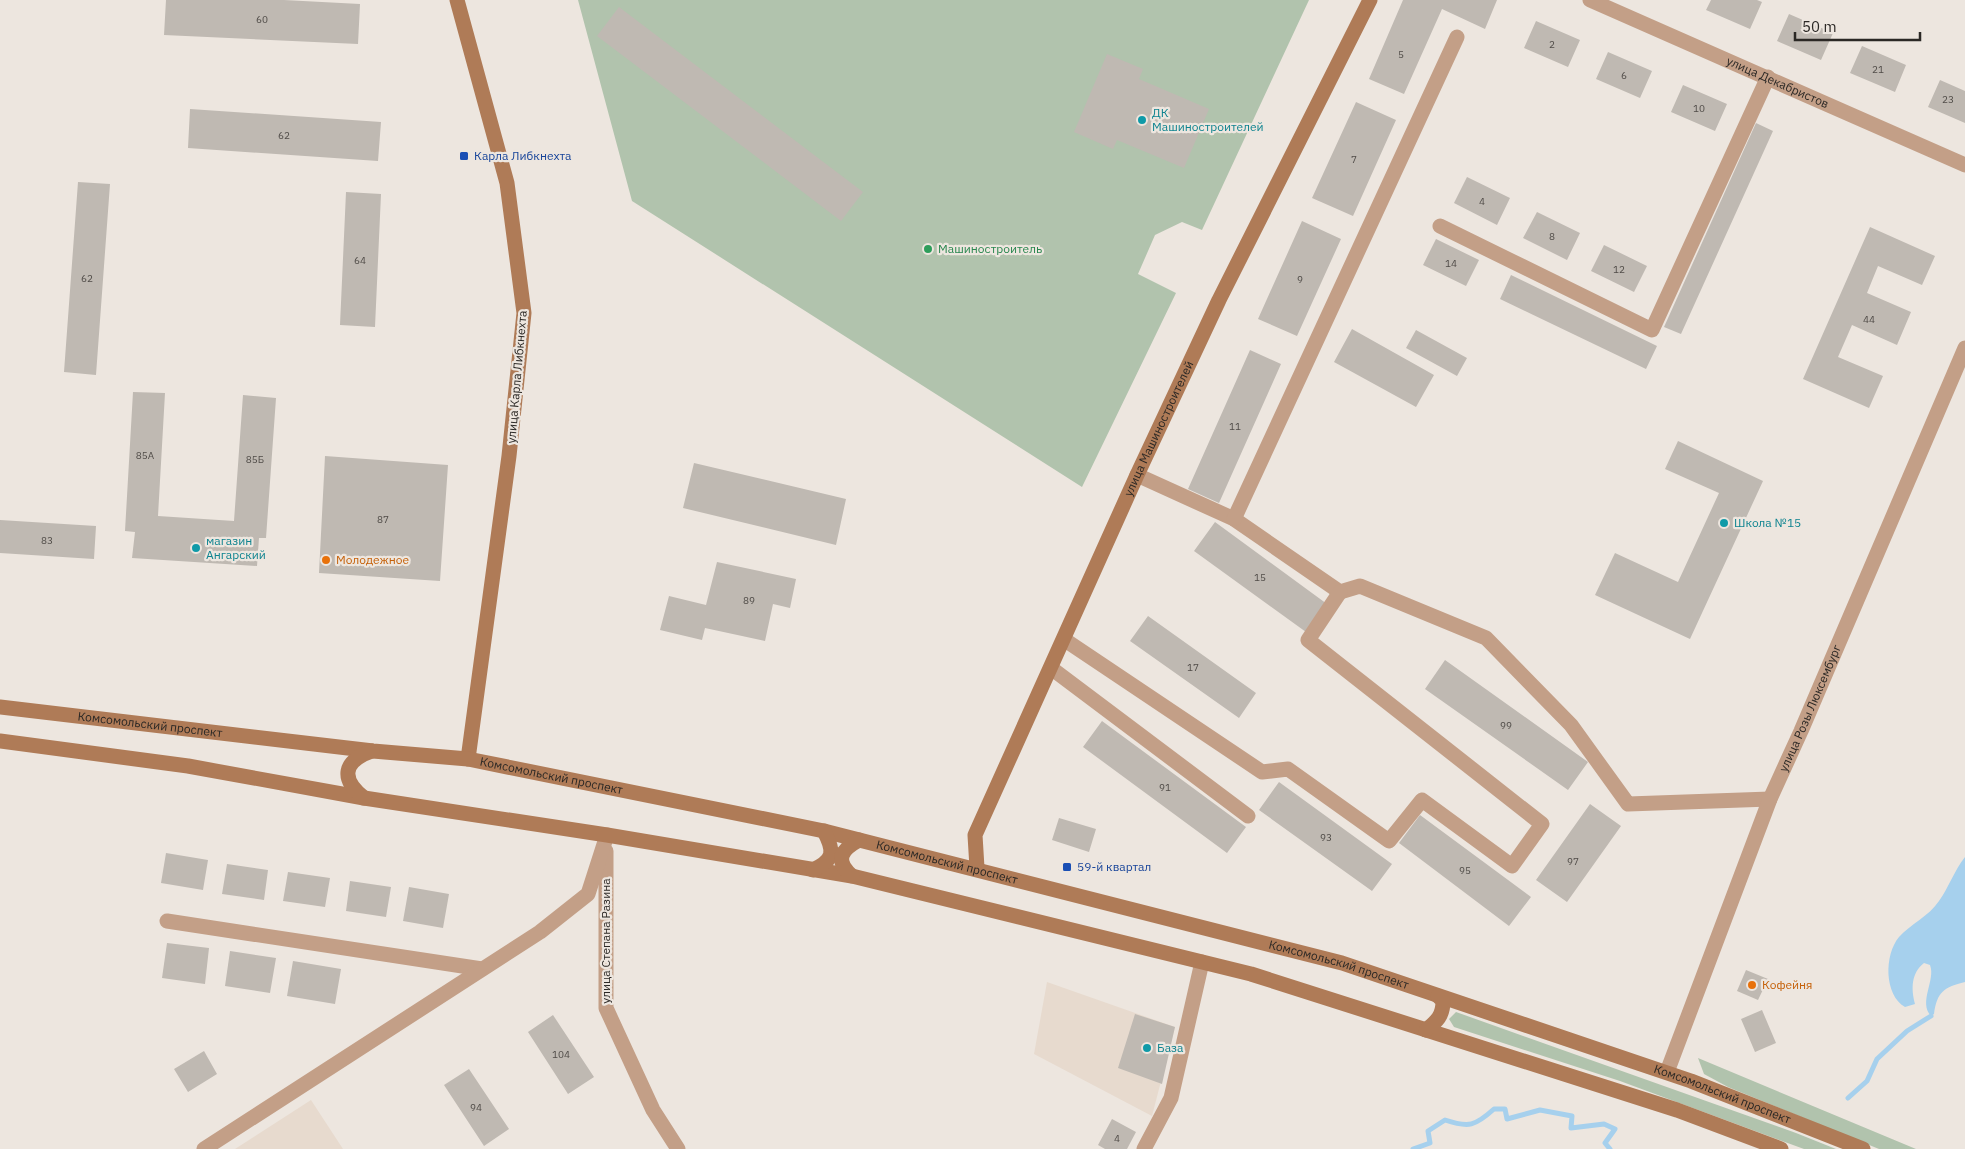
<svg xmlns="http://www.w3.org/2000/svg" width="1965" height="1149" font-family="'IBM Plex Sans',sans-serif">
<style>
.built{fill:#e7dace}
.green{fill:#b1c3ad}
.water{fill:#a6d0ed}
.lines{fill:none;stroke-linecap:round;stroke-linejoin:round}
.stream{stroke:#a6d0ed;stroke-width:5}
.building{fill:#bfb9b2}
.street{stroke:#c39f87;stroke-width:15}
.secondary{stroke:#af7b57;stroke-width:15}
.culture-dot{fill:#0f9aa8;stroke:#ede6df;stroke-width:2}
.transit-dot{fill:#1a4fb4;stroke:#ede6df;stroke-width:2}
.leisure-dot{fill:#2e9e5b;stroke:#ede6df;stroke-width:2}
.food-dot{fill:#e8710a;stroke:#ede6df;stroke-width:2}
.labels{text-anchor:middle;stroke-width:4.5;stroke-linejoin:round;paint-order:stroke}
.number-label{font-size:10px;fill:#504c48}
.street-label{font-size:12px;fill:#2b2825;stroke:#ede6df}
.culture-label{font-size:12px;fill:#0d838f;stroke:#ede6df;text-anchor:start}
.transit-label{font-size:12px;fill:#164399;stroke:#ede6df;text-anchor:start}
.leisure-label{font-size:12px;fill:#27864d;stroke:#ede6df;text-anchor:start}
.food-label{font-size:12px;fill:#c56008;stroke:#ede6df;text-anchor:start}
</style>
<rect width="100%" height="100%" fill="#ede6df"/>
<path class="built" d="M 1047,982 L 1175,1027 L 1152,1116 L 1034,1054 Z
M 311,1100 L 343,1149 L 235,1149 Z"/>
<path class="green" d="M 578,0 L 1309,0 L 1202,230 L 1182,222 L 1155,235 L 1138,274 L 1176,293 L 1082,487 L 632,201 Z
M 1456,1012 L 1796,1133 L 1836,1149 L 1804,1149 L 1620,1081 L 1454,1027 L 1449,1019 Z
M 1698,1058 L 1916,1149 L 1879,1149 L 1728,1087 L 1704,1074 Z"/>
<path class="water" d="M 1965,857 L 1965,982 C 1944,987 1937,992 1934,1014 L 1931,1016 C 1918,1002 1936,980 1930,965 L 1924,963 C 1911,973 1911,989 1915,1004 L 1905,1007 C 1884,995 1884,955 1899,937 C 1911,924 1929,916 1939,901 C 1949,887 1954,871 1965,857 Z"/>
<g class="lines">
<path class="stream" d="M 1848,1098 L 1867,1081 L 1877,1059 L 1907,1031 L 1931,1016
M 1413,1149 L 1430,1143 L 1428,1131 L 1445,1120 C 1469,1128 1475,1126 1494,1109 L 1505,1109 L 1507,1119 L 1540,1110 L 1572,1116 L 1571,1128 L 1604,1124 L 1615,1129 L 1605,1143 L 1610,1149"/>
</g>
<path class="building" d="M 166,0 L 284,0 L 360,4 L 358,44 L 164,35 Z
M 1403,0 L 1497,0 L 1485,29 L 1442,9 L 1404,94 L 1369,79 Z
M 1711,0 L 1757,0 L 1762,2 L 1750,29 L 1706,10 Z
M 619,7 L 863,192 L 841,221 L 597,36 Z
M 1789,14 L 1833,33 L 1821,60 L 1777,41 Z
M 1536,21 L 1580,40 L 1568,67 L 1524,48 Z
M 1862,46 L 1906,65 L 1895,92 L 1850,73 Z
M 1608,52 L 1652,71 L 1640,98 L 1596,79 Z
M 1107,54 L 1143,69 L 1139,79 L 1209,109 L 1184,168 L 1117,140 L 1113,149 L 1074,132 Z
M 1940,80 L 1965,91 L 1965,123 L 1928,107 Z
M 1683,85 L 1727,104 L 1715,131 L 1671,112 Z
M 1356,102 L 1396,120 L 1353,216 L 1312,198 Z
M 190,109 L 381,122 L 378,161 L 188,148 Z
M 1756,123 L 1773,131 L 1681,334 L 1664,327 Z
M 1467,177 L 1510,198 L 1497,225 L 1454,203 Z
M 78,182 L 110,184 L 96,375 L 64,372 Z
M 346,192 L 381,194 L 375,327 L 340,325 Z
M 1537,212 L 1580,233 L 1567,260 L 1523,238 Z
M 1302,221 L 1341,239 L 1297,336 L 1258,319 Z
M 1870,227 L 1935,256 L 1922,285 L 1878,266 L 1867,293 L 1911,312 L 1897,345 L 1852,325 L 1838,357 L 1883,376 L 1869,408 L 1803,379 Z
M 1436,239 L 1479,260 L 1466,286 L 1423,265 Z
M 1604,245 L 1647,266 L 1634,292 L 1591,271 Z
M 1511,275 L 1657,346 L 1646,369 L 1500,299 Z
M 1352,329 L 1434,375 L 1416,407 L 1334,362 Z
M 1416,330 L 1467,358 L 1457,376 L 1406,348 Z
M 1250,350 L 1281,364 L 1219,503 L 1188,489 Z
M 133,392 L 165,393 L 158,516 L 234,521 L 243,395 L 276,398 L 266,538 L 259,538 L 257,566 L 132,558 L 135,532 L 125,531 Z
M 1678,441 L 1763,481 L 1690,639 L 1595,595 L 1615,553 L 1678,582 L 1719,493 L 1665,469 Z
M 325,456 L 448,465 L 440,581 L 319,573 Z
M 694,463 L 846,499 L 836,545 L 683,508 Z
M 0,520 L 96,526 L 94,559 L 0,553 Z
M 1215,522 L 1327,604 L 1306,632 L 1194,551 Z
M 717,562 L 796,579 L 790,608 L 773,604 L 765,641 L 705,628 L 702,640 L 660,630 L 669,596 L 706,605 Z
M 1148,616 L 1256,693 L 1239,718 L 1130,641 Z
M 1445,660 L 1588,762 L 1568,790 L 1425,689 Z
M 1102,721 L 1246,827 L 1227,853 L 1083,747 Z
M 1279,782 L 1392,864 L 1372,891 L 1259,810 Z
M 1590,804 L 1621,826 L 1567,902 L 1536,880 Z
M 1420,815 L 1531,897 L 1509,926 L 1399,843 Z
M 1059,818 L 1096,829 L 1089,852 L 1052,840 Z
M 166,853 L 208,860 L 203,890 L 161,883 Z
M 227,864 L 268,870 L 264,900 L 222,894 Z
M 288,872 L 330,878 L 325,907 L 283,901 Z
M 350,881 L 391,887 L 386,917 L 346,911 Z
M 409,887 L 449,894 L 443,928 L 403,921 Z
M 167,943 L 209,948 L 205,984 L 162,978 Z
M 230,951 L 276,958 L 270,993 L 225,986 Z
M 293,961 L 341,969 L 335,1004 L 287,996 Z
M 1746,970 L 1768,979 L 1758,1000 L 1737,991 Z
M 1762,1010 L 1776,1043 L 1755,1052 L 1741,1019 Z
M 1135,1014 L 1175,1027 L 1162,1084 L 1118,1068 Z
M 553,1015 L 594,1077 L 568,1094 L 528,1032 Z
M 204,1051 L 217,1074 L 188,1092 L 174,1069 Z
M 469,1069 L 509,1129 L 484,1146 L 444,1085 Z
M 1112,1119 L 1136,1132 L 1127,1149 L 1105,1149 L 1098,1145 Z"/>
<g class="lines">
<g class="street">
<path id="s1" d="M 1590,0 L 1965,165"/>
<path d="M 1440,226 L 1652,330 L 1768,77"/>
<path d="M 1137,475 L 1234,519 L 1340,592 L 1360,586 L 1486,638 L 1571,725 L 1628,804 L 1770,799"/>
<path d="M 1234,519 L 1457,37"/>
<path d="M 1065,640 L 1262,772 L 1288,769 L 1389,841 L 1422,800 L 1512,866 L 1542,824 L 1308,640 L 1340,592"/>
<path d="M 1051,668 L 1248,816"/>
<path d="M 606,851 L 606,1008 L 653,1110 L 678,1149"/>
<path d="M 167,921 L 482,969"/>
<path id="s2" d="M 1667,1072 L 1770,799 L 1801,731 L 1965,348"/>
<path d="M 204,1149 L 540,932 L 588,894 L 607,835"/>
<path d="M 1144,1149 L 1171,1098 L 1202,962"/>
</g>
<g class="secondary">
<path d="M 457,0 L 507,183 L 524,313 L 509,456 L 468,759"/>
<path id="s3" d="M 0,707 L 373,751 L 468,759 L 824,831 L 1342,963 L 1691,1081 L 1863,1149"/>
<path d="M 0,741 L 188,766 L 364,798 L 607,835 L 852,876 L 1251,974 L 1677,1110 L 1781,1149"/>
<path d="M 364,798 C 340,779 343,761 372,751"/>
<path id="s4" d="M 977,868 L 975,835 L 1137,475 L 1219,300 L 1370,0"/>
<path d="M 813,870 C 834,860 835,852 824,831"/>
<path d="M 852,876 C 834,860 841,850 859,840"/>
<path d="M 1426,1030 C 1437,1021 1443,1016 1443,1001 L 1438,996"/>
</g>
</g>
<g class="culture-dot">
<circle cx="1142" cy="120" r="5"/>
<circle cx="1724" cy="523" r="5"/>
<circle cx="196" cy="548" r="5"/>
<circle cx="1147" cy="1048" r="5"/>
</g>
<g class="transit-dot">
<rect x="459" y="151" width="10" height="10" rx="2.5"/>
<rect x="1062" y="862" width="10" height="10" rx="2.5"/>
</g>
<circle class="leisure-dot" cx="928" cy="249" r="5"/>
<g class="food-dot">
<circle cx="326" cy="560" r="5"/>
<circle cx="1752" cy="985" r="5"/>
</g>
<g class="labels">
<g class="number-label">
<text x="262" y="23">60</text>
<text x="1552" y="48">2</text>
<text x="1401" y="58">5</text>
<text x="1878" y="73">21</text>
<text x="1624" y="79">6</text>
<text x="1948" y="103">23</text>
<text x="1699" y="112">10</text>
<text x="284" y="139">62</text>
<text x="1354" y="163">7</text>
<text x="1482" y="205">4</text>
<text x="1552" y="240">8</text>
<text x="360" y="264">64</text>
<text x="1451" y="267">14</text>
<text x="1619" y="273">12</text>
<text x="87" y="282">62</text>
<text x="1300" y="283">9</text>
<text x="1869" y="323">44</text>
<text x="1235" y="430">11</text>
<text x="145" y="459">85А</text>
<text x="255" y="463">85Б</text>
<text x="383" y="523">87</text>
<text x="47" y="544">83</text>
<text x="1260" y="581">15</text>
<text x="749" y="604">89</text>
<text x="1193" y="671">17</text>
<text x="1506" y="729">99</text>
<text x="1165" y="791">91</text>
<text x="1326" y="841">93</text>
<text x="1573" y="865">97</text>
<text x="1465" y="874">95</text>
<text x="561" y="1058">104</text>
<text x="476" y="1111">94</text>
<text x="1117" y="1142">4</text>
</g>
<g class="street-label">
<text dy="4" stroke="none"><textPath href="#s1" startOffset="205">улица Декабристов</textPath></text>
<text transform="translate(517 377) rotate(-85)" y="4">улица Карла Либкнехта</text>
<text dy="4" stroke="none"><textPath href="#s4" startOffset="479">улица Машиностроителей</textPath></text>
<text dy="4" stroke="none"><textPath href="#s2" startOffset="391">улица Розы Люксембург</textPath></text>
<text dy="4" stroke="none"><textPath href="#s3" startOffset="151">Комсомольский проспект</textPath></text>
<text dy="4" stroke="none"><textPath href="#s3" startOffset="556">Комсомольский проспект</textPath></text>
<text dy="4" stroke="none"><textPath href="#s3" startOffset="961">Комсомольский проспект</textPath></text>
<text transform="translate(606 941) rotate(-90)" y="4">улица Степана Разина</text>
<text dy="4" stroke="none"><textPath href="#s3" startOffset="1366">Комсомольский проспект</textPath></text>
<text dy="4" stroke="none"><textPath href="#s3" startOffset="1771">Комсомольский проспект</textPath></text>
</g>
<g class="culture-label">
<text x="1152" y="117">ДК<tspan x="1152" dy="14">Машиностроителей</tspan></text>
<text x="1734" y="527">Школа №15</text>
<text x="206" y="545">магазин<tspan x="206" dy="14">Ангарский</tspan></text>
<text x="1157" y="1052">База</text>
</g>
<g class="transit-label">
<text x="474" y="160">Карла Либкнехта</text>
<text x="1077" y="871">59-й квартал</text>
</g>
<g class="leisure-label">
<text x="938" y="253">Машиностроитель</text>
</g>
<g class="food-label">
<text x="336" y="564">Молодежное</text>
<text x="1762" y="989">Кофейня</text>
</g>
</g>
<path d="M1795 32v8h125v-8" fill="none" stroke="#2b2825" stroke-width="2.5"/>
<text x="1802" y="32" font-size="15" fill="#2b2825" stroke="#ede6df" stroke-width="4" paint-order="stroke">50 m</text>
</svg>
